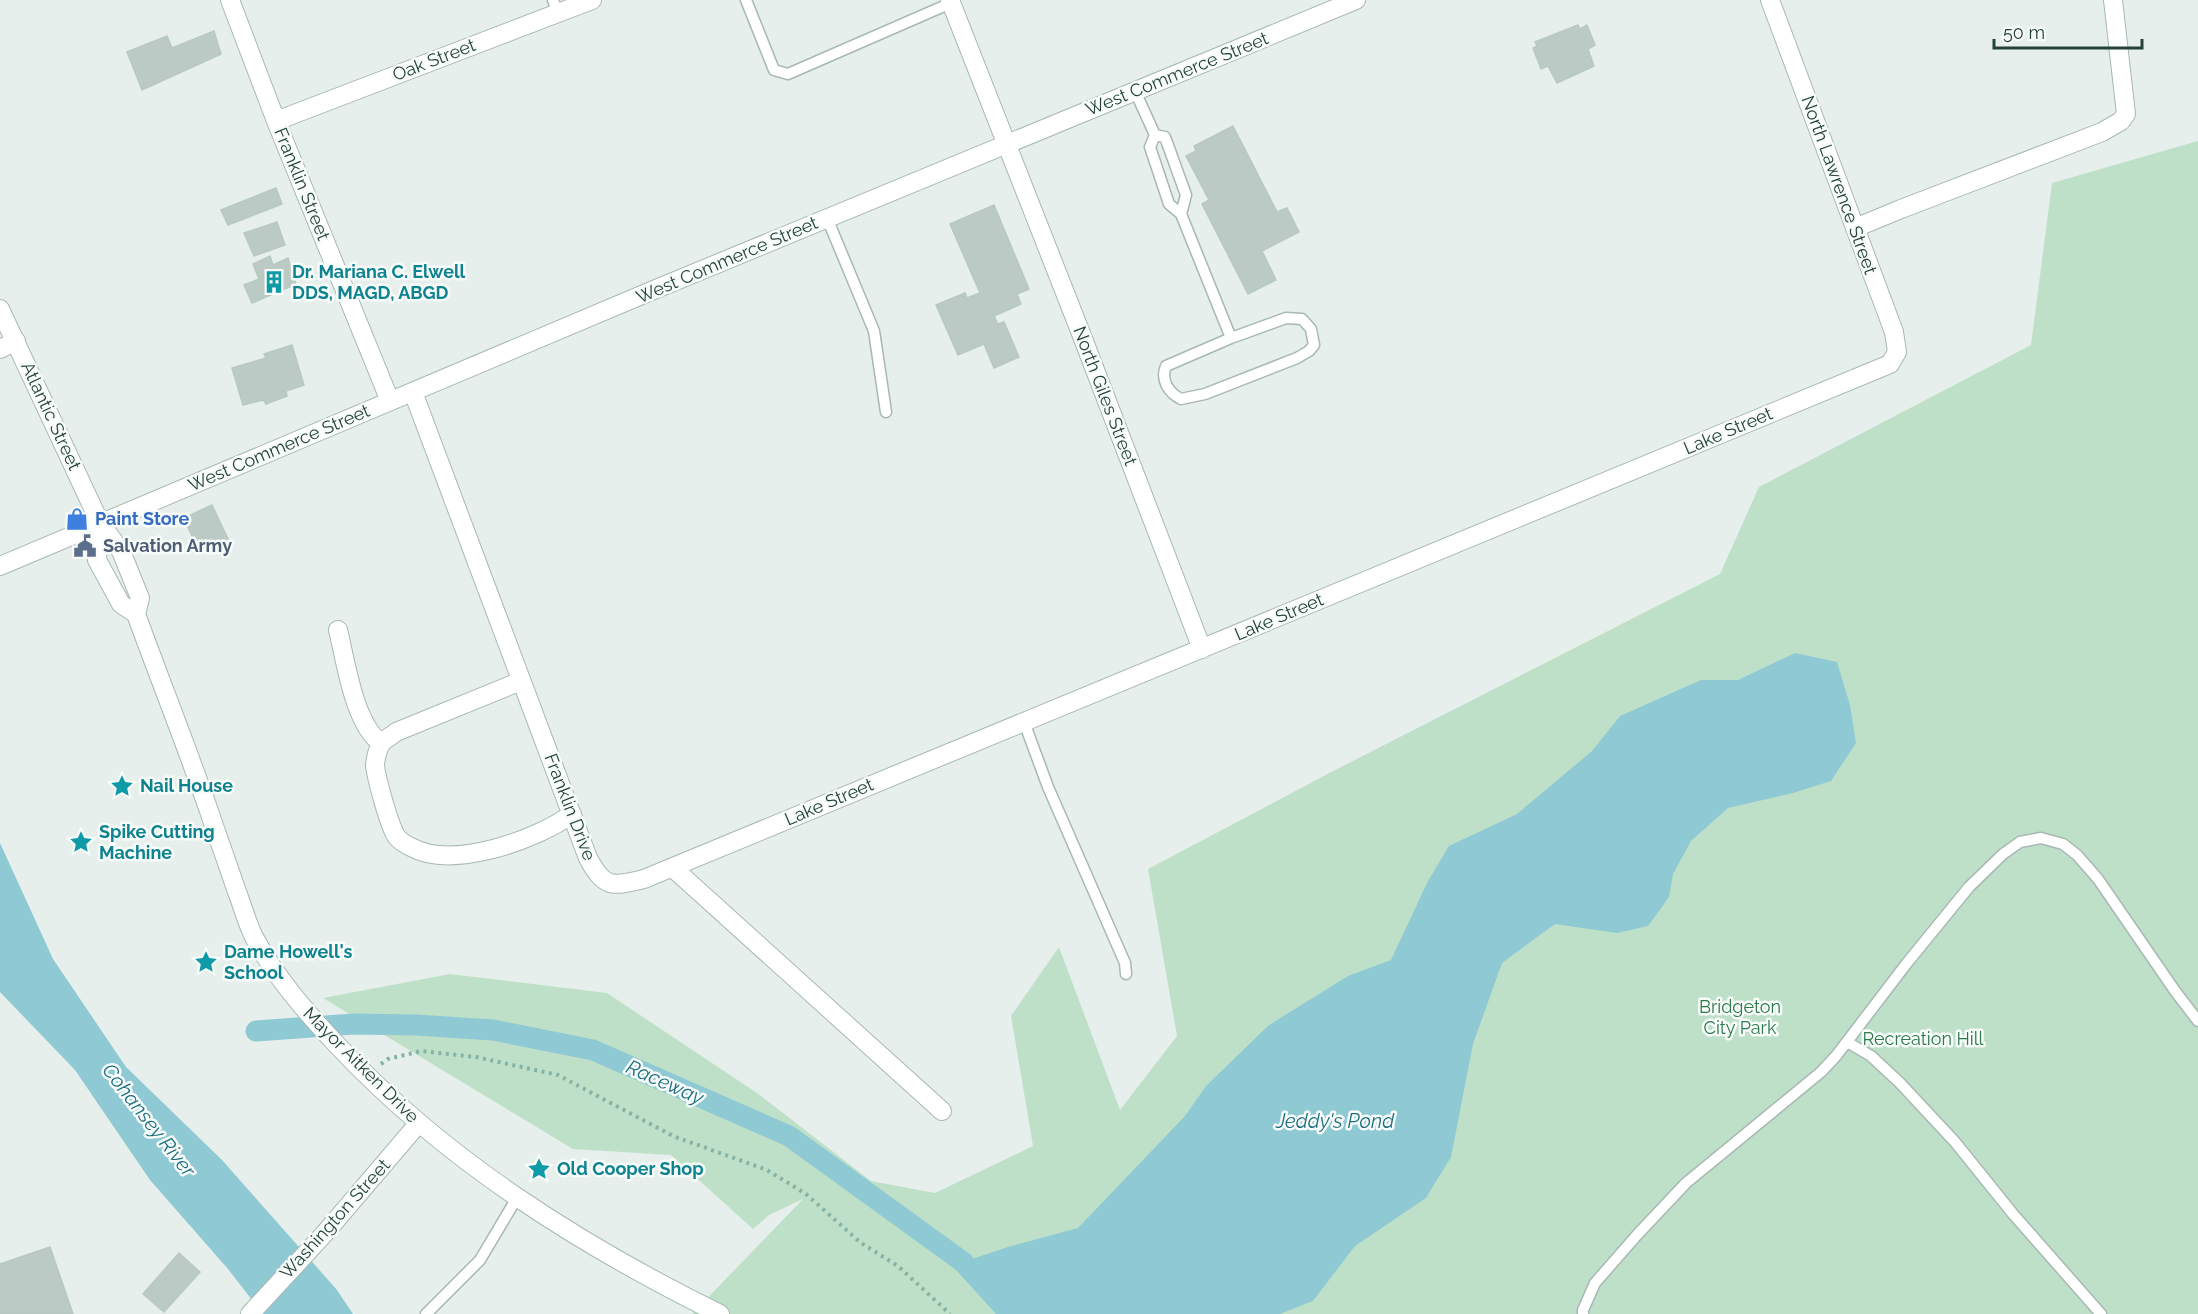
<svg xmlns="http://www.w3.org/2000/svg" width="2198" height="1314" font-family="Raleway,sans-serif">
<style>
.green{fill:#bfe0c8}
.water{fill:#8ec9d4}
.lines{fill:none;stroke-linecap:round;stroke-linejoin:round}
.canal{stroke:#8ec9d4;stroke-width:21}
.building{fill:#bbcac4;stroke:#b8c9c2;stroke-width:1.5}
.service-casing{stroke:#a8b8b2;stroke-width:13}
.minor-casing{stroke:#a8b8b2;stroke-width:20}
.tertiary-casing{stroke:#a8b8b2;stroke-width:20}
.path{stroke:#86b3a5;stroke-width:4;stroke-dasharray:3 4.5;stroke-linecap:butt}
.service{stroke:#fff;stroke-width:10}
.minor{stroke:#fff;stroke-width:18}
.tertiary{stroke:#fff;stroke-width:18}
.labels{text-anchor:middle;stroke-width:5;stroke-linejoin:round;paint-order:stroke}
.street-label{font-size:18px;fill:#24423a;stroke:#f7fbf9}
.culture-label{font-size:18px;font-weight:bold;fill:#0d838f;stroke:#f7fbf9;text-anchor:start}
.shop-label{font-size:18px;font-weight:bold;fill:#366cbe;stroke:#f7fbf9;text-anchor:start}
.service-label{font-size:18px;font-weight:bold;fill:#4e5e75;stroke:#f7fbf9;text-anchor:start}
.park-label{font-size:18px;fill:#2d7a4b;stroke:#f7fbf9}
.water-label{font-size:20px;font-style:italic;fill:#1c6f80;stroke:#f7fbf9}
</style>
<rect width="100%" height="100%" fill="#e6efeb"/>
<path class="green" d="M 2198,141 L 2198,1314 L 692,1314 L 803,1199 L 769,1215 L 753,1229 L 671,1155 L 573,1149 L 323,998 L 450,974 L 607,993 L 757,1093 L 871,1181 L 935,1193 L 1033,1146 L 1011,1016 L 1059,947 L 1120,1110 L 1177,1036 L 1148,869 L 1339,768 L 1720,574 L 1759,487 L 2031,345 L 2052,183 Z"/>
<path class="water" d="M 1795,653 L 1837,662 L 1850,705 L 1856,743 L 1831,781 L 1793,793 L 1728,808 L 1691,841 L 1673,874 L 1669,897 L 1648,926 L 1617,933 L 1555,924 L 1502,963 L 1473,1044 L 1451,1157 L 1426,1198 L 1355,1246 L 1313,1301 L 1280,1314 L 1008,1314 L 1003,1306 L 963,1262 L 1008,1247 L 1078,1228 L 1185,1116 L 1206,1086 L 1269,1025 L 1348,976 L 1391,960 L 1428,881 L 1449,846 L 1517,814 L 1592,751 L 1620,716 L 1701,680 L 1738,680 Z
M 0,843 L 53,959 L 126,1067 L 222,1160 L 337,1290 L 353,1314 L 263,1314 L 228,1269 L 150,1180 L 75,1070 L 0,992 Z"/>
<g class="lines">
<path class="canal" d="M 256,1031 L 353,1024 L 416,1025 L 493,1030 L 593,1050 L 789,1136 L 963,1262 L 1003,1306 L 1008,1314"/>
</g>
<path class="building" d="M 1578,25 L 1580,29 L 1587,25 L 1595,45 L 1588,49 L 1594,66 L 1557,83 L 1548,66 L 1541,69 L 1533,48 L 1537,46 L 1535,42 Z
M 214,31 L 221,54 L 142,90 L 127,52 L 167,36 L 172,48 Z
M 1233,126 L 1277,212 L 1287,208 L 1299,232 L 1262,251 L 1276,280 L 1248,294 L 1202,204 L 1209,200 L 1186,156 L 1196,151 L 1194,146 Z
M 276,188 L 282,204 L 228,225 L 221,210 Z
M 994,205 L 1029,289 L 1017,294 L 1021,304 L 994,316 L 998,324 L 1004,322 L 1019,357 L 994,368 L 984,344 L 958,355 L 936,305 L 965,293 L 967,298 L 980,293 L 950,224 Z
M 277,222 L 285,245 L 254,256 L 244,233 Z
M 270,256 L 273,265 L 288,258 L 296,284 L 252,303 L 244,285 L 259,279 L 253,264 Z
M 292,345 L 304,385 L 286,391 L 287,396 L 266,404 L 263,400 L 243,405 L 232,368 L 266,358 L 264,354 Z
M 212,505 L 228,539 L 199,552 L 184,518 Z
M 50,1247 L 73,1314 L 0,1314 L 0,1264 Z
M 179,1253 L 200,1272 L 164,1312 L 143,1294 Z"/>
<g class="lines">
<g class="service-casing">
<path id="service" d="M 553,0 L 558,13
M 746,0 L 774,70 L 788,74 L 951,3
M 1135,91 L 1155,135 L 1150,147 L 1169,204 L 1181,214 L 1186,195 L 1165,137 L 1155,135
M 1181,214 L 1231,338 L 1166,366 C 1160,380 1169,393 1181,399 L 1205,394 L 1297,358 L 1309,351 L 1314,345 L 1311,329 L 1302,319 L 1286,318 L 1231,338
M 827,218 L 874,331 L 886,412
M 1024,722 L 1048,787 L 1125,963 L 1126,974
M 1847,1042 L 1871,1056 L 1900,1083 L 1955,1142 L 2013,1214 L 2101,1314
M 426,1314 L 480,1260 L 518,1196
M 1583,1314 L 1583,1310 L 1595,1283 L 1637,1235 L 1686,1183 L 1821,1072 L 1836,1056 L 1907,963 L 1969,887 L 2003,854 L 2020,842 L 2041,838 L 2063,844 L 2077,855 L 2098,879 L 2175,991 L 2198,1021"/>
</g>
<g class="minor-casing">
<path id="minor" d="M 230,0 L 276,121 L 390,401
M 950,0 L 1082,336 L 1202,649
M 276,121 L 592,0
M 1855,228 L 1901,209 L 2102,132 L 2121,121 L 2126,114 L 2113,0
M 0,349 L 16,341
M 413,392 L 588,858 C 605,890 613,886 644,879 L 1890,364 L 1897,352 L 1894,332 L 1770,0
M 338,630 C 346,662 354,724 381,743
M 521,681 L 396,732 C 392,736 384,739 381,744 C 378,748 375,760 375,766 C 377,781 389,824 396,836 C 399,840 406,845 411,847 C 452,870 536,840 572,814
M 673,868 L 942,1111
M 250,1314 L 325,1233 L 418,1124"/>
</g>
<g class="tertiary-casing">
<path id="tertiary" d="M 0,309 L 100,523 L 121,551 L 140,598 L 136,614
M 100,523 L 97,560 L 121,604 L 136,614 C 160,680 186,745 209,811 C 218,838 228,865 237,892 C 243,907 247,923 254,937 C 276,978 306,1012 338,1046 C 445,1160 580,1245 720,1314
M 0,566 L 656,289 L 1356,0"/>
</g>
<path class="path" d="M 381,1064 L 388,1059 L 421,1051 L 476,1057 L 558,1075 L 673,1136 L 767,1170 L 806,1194 L 861,1243 L 898,1266 L 950,1314"/>
<use href="#service" class="service"/>
<use href="#minor" class="minor"/>
<use href="#tertiary" class="tertiary"/>
</g>
<defs>
<g id="building-bare" transform="scale(1.8)"><path d="M-4-6H4V6H1V3H-1V6H-4ZM-2.5-4.3h1.7v1.8h-1.7ZM.8-4.3h1.7v1.8H.8ZM-2.5-1h1.7V.8h-1.7ZM.8-1h1.7V.8H.8Z" fill="#0f9aa8" stroke="#f7fbf9" stroke-width="2.5" paint-order="stroke"/></g>
<g id="shop-bare" transform="scale(1.8)"><path d="M-5-2.5h2.3a2.7 3.5 0 0 1 5.4 0H5L5.5 6h-11ZM-1.5-2.5h3a1.5 2.3 0 0 0-3 0Z" fill="#3f7fe0" stroke="#f7fbf9" stroke-width="2.5" paint-order="stroke"/></g>
<g id="civic-bare" transform="scale(1.8)"><path d="M-.6-6.5H3V-4.5H.6V-3L4-1V1h2V6H-6V1h2V-1L-.6-3ZM-1.2 2.5V6h2.4V2.5Z" fill="#5c6f8a" stroke="#f7fbf9" stroke-width="2.5" paint-order="stroke"/></g>
<g id="sight-bare" transform="scale(1.8)"><path d="M0-6L1.8-2.2L6-1.7L2.9 1.2L3.7 5.4L0 3.3L-3.7 5.4L-2.9 1.2L-6-1.7L-1.8-2.2Z" fill="#0f9aa8" stroke="#f7fbf9" stroke-width="2.5" paint-order="stroke"/></g>
</defs>
<g fill-rule="evenodd">
<use href="#building-bare" x="274" y="282"/>
<use href="#shop-bare" x="77" y="519"/>
<use href="#civic-bare" x="85" y="546"/>
<use href="#sight-bare" x="122" y="786"/>
<use href="#sight-bare" x="81" y="842"/>
<use href="#sight-bare" x="206" y="962"/>
<use href="#sight-bare" x="539" y="1169"/>
</g>
<g class="labels">
<g class="street-label">
<text transform="translate(434 60) rotate(-21)" y="6">Oak Street</text>
<text transform="translate(1177 74) rotate(-22)" y="6">West Commerce Street</text>
<text transform="translate(302 184) rotate(68)" y="6">Franklin Street</text>
<text transform="translate(1839 185) rotate(70)" y="6">North Lawrence Street</text>
<text transform="translate(727 260) rotate(-23)" y="6">West Commerce Street</text>
<text transform="translate(1105 396) rotate(69)" y="6">North Giles Street</text>
<text transform="translate(51 416) rotate(65)" y="6">Atlantic Street</text>
<text transform="translate(1728 431) rotate(-23)" y="6">Lake Street</text>
<text transform="translate(279 448) rotate(-23)" y="6">West Commerce Street</text>
<text transform="translate(1279 617) rotate(-23)" y="6">Lake Street</text>
<text transform="translate(829 802) rotate(-23)" y="6">Lake Street</text>
<text transform="translate(570 807) rotate(69)" y="6">Franklin Drive</text>
<text transform="translate(361 1065) rotate(45)" y="6">Mayor Aitken Drive</text>
<text transform="translate(335 1219) rotate(-48)" y="6">Washington Street</text>
</g>
<g class="culture-label">
<text x="292" y="278">Dr. Mariana C. Elwell<tspan x="292" dy="21">DDS, MAGD, ABGD</tspan></text>
<text x="140" y="792">Nail House</text>
<text x="99" y="838">Spike Cutting<tspan x="99" dy="21">Machine</tspan></text>
<text x="224" y="958">Dame Howell's<tspan x="224" dy="21">School</tspan></text>
<text x="557" y="1175">Old Cooper Shop</text>
</g>
<g class="shop-label">
<text x="95" y="525">Paint Store</text>
</g>
<g class="service-label">
<text x="103" y="552">Salvation Army</text>
</g>
<g class="park-label">
<text x="1740" y="1013">Bridgeton<tspan x="1740" dy="21">City Park</tspan></text>
<text x="1923" y="1045">Recreation Hill</text>
</g>
<g class="water-label">
<text transform="translate(665 1082) rotate(24)" y="7">Raceway</text>
<text transform="translate(149 1120) rotate(52)" y="7">Cohansey River</text>
<text x="1335" y="1128">Jeddy's Pond</text>
</g>
</g>
<path d="M1994 39v9h148v-9" fill="none" stroke="#24423a" stroke-width="3"/>
<text x="2003" y="39" font-size="18" fill="#24423a" stroke="#f7fbf9" stroke-width="4.5" paint-order="stroke">50 m</text>
</svg>
